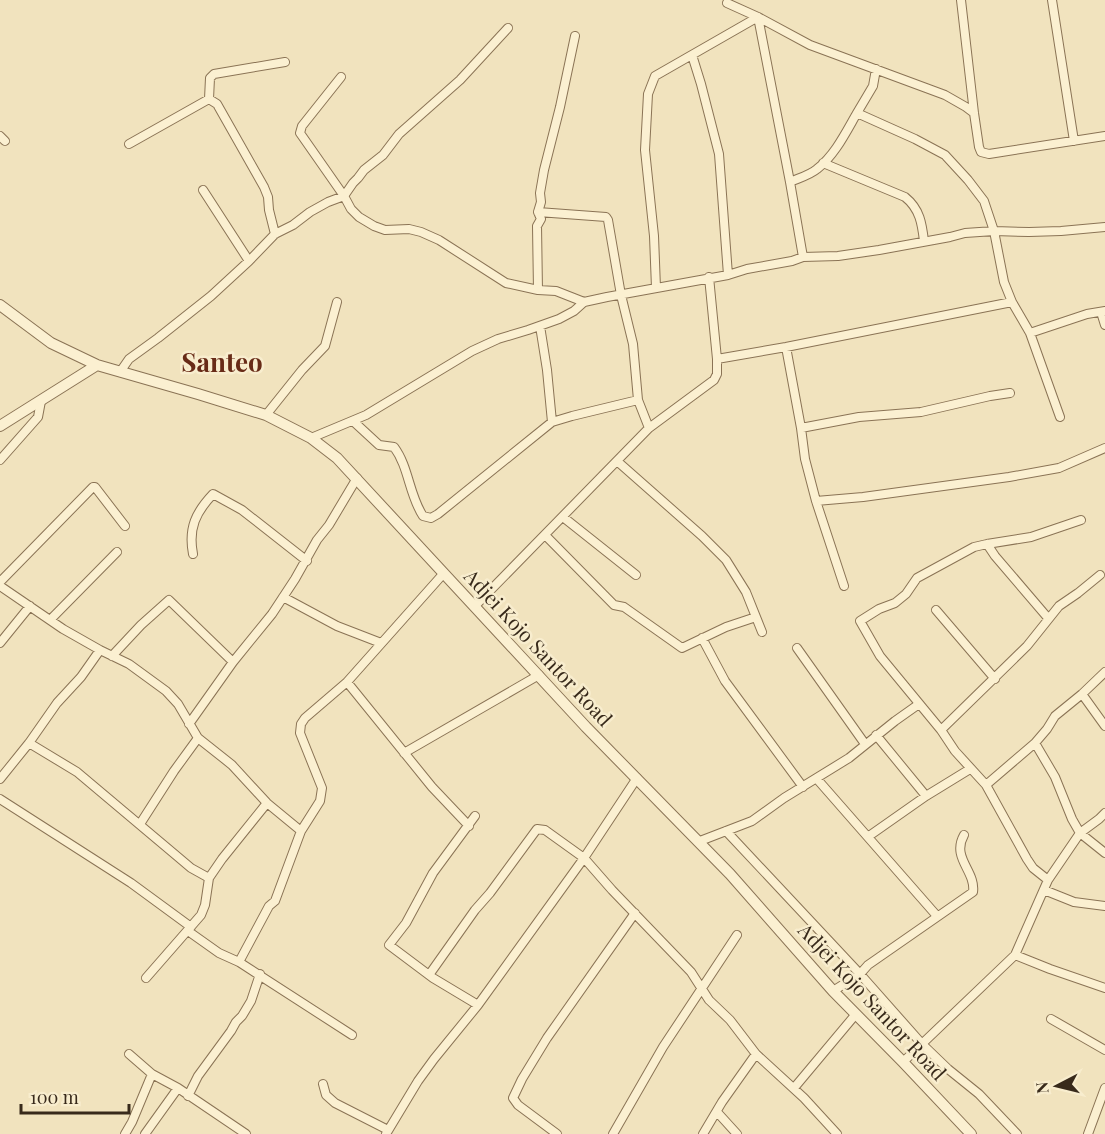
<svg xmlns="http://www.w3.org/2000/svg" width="1105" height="1134" font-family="'Playfair Display',serif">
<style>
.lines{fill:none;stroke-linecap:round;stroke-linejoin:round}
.minor-casing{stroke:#8a7355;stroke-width:10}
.tertiary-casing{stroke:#8a7355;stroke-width:12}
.minor{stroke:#fbf0d1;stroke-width:8}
.tertiary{stroke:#fbf0d1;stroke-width:10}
.labels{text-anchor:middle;stroke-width:5;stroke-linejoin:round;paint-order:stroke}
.street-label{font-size:20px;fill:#382a1b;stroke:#f8edce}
.district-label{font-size:26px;font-weight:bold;fill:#682b17;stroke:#f8edce}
</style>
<rect width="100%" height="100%" fill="#f1e3be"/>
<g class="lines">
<g class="minor-casing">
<path id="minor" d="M 961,0 L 974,113 L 979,147 L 981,152 L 989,154 L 1105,136
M 1052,0 L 1074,141
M 727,3 L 758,17 L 810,45 L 945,95 L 966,107 L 974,113
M 692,55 L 701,84 L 719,154 L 728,275
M 341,77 L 302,126 L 300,133 L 344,196 L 351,209 L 359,217 L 374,226 L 385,230 L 409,229 L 421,232 L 439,240 L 506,283 L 538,290 L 556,291 L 584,302
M 209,99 L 210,78 L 214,74 L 285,62
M 857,113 L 873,86 L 876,69
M 0,136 L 5,141
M 129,144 L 209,99 L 217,104 L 264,187 L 268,197 L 269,210 L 275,234
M 823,163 L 905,197 C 920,209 922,224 924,241
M 790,182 C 799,178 810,175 817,169 C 835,155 846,132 857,113 L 915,139 L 945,155 L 968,180 L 984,201 L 994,231 L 1004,282 L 1012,302 L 1030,333 L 1060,417
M 203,190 L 249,261
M 538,212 L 541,202 L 540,193 L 544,170 L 560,107 L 575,36
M 656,288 L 654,236 L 645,150 L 648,94 L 655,76 L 758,17 L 790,182 L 803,257
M 538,290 L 537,226 L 541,219 L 538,212 L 606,217 L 608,220 L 621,295 L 633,344 L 638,400
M 1101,312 L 1105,325
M 540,326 L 547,370 L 552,422
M 1030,333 L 1087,314 L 1105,311
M 786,347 L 801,428 L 805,459 L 816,501 L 844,586
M 717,359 L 786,347 L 1012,302
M 120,372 L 129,359 L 158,338 L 211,296 L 249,261 L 275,234 L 293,225 L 310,212 L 328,202 L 344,196 L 353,183 L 358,178 L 364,170 L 383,155 L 399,134 L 460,80 L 508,28
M 266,415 L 302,370 L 325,346 L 337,302
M 353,421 L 379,445 L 394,447 C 409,467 409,495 423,516 L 431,518 L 438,514 L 552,422 L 572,416 L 638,400 L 649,428
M 801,428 L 859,417 L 921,412 L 990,396 L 1010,393
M 311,438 L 366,415 L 472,351 L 498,339 L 528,330 L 559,319 L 574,311 L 584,302 L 607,297 L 728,275 L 747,269 L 792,261 L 803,257 L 838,256 L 879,250 L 950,237 L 965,233 L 994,231 L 1029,232 L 1061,231 L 1105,227
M 0,460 L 38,417 L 41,401
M 617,461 L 702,536 L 726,560 L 746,592 L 762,632
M 816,501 L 863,497 L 1009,477 L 1059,468 L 1105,448
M 563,517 L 636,575
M 545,535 L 614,605 L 624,607 L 682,648 L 726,627 L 756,617
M 987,544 L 995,556 L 1048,618
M 193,554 C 188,528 196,512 213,494 L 242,510 L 307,561
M 0,582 L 93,487 L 95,487 L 125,526
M 0,586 L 63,629 L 100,650 L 129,664 L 166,691 L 178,704 L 198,738 L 232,765 L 267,803 L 301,831
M 283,597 L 337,626 L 381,643
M 475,606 L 649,428 L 714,380 L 717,374 L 717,359 L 709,277
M 936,610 L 995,679
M 50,620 L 117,552
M 702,638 L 725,681 L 803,787
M 0,643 L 30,606
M 797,648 L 865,744
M 112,656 L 141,625 L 169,600 L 233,662
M 1105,672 L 1082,694 L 1055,716 L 1047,729 L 1035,743 L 1055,777 L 1072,819 L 1080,833 L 1105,853
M 347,682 L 432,787 L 469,826
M 1082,694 L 1105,726
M 189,724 L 233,662 L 272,614 L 295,579 L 317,540 L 329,525 L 357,478
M 941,730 L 1027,646 L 1059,606 L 1078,593 L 1100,575
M 876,735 L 926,796
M 29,743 L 77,772 L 178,857 L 191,868 L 209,878 L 222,859 L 267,803
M 404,753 L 539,675
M 0,779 L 29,743 L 57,703 L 81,677 L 100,650
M 817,779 L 937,916
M 986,785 L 1035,743
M 0,799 L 131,883 L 191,927
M 475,816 L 433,873 L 406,923 L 389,945 L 433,978 L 478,1005
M 140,824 L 174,771 L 198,738
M 726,831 L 860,974 L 922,1044 L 948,1069 L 979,1094 L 1017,1134
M 869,836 L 926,796 L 970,769
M 700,841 L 752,821 L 784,798 L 849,758 L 895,721 L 919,704
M 1048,880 L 1033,868 L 1027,859 L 986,785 L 955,751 L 941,730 L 880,656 L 860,621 L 879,609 L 895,603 L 906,594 L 917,578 L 974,547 L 987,544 L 1031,537 L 1081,520
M 1044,890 L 1074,902 L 1105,906
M 188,931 L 219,953 L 239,962
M 1015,955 L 1050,969 L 1105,988
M 429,975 L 475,910 L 490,893 L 537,829 L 545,830 L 584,858 L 612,890 L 691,972 L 709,1000 L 730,1020 L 756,1054 L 804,1098 L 837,1134
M 146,978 L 201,915 L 205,905 L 209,878
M 833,991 L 860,974 L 868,965 L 973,892 C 976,871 951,858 964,835
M 1051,1019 L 1105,1050
M 352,1035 L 239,962 L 269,906 L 275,901 L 301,831 L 320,801 L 322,788 L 300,733 L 301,724 L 305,718 L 347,682 L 444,573
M 129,1054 L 152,1074 L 178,1088 L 246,1134
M 903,1062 L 1015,955 L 1048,880 L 1080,833 L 1099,819 L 1105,813
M 323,1084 L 326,1095 L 335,1103 L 388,1130
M 794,1088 L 856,1014
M 188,1096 L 198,1076 L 231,1031 L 236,1022 L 242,1016 L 251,1001 L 260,974
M 717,1112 L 737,1134
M 125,1134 L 132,1122 L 152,1074
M 145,1134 L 178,1088
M 386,1134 L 418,1081 L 434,1059 L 478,1005 L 584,858 L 637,778
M 557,1134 L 518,1105 L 513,1098 L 522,1079 L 547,1038 L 635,913
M 613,1134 L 663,1047 L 737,935
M 703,1134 L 722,1102 L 756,1054
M 1088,1134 L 1105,1088"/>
</g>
<g class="tertiary-casing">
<path id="tertiary" d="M 0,305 L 51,343 L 97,365 L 198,394 L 266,415 L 311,438 L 337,458 L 586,727 L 730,874 L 833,991 L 903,1062 L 971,1134
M 0,426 L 97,365"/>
</g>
<use href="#minor" class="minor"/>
<use href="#tertiary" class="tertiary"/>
</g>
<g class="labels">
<g class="street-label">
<text transform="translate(538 648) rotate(47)" y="7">Adjei Kojo Santor Road</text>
<text transform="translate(872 1002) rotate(47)" y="7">Adjei Kojo Santor Road</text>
</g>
<g class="district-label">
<text x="222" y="372">Santeo</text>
</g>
</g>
<g transform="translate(1057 1086) rotate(263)" stroke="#f8edce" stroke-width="4.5" paint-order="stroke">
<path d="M0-4.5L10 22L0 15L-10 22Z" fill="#382a1b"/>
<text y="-9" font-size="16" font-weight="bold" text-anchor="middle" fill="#382a1b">N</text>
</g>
<path d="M21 1104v9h108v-9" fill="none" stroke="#382a1b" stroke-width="3"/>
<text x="30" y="1104" font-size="18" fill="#382a1b" stroke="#f8edce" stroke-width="4.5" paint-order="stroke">100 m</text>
</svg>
